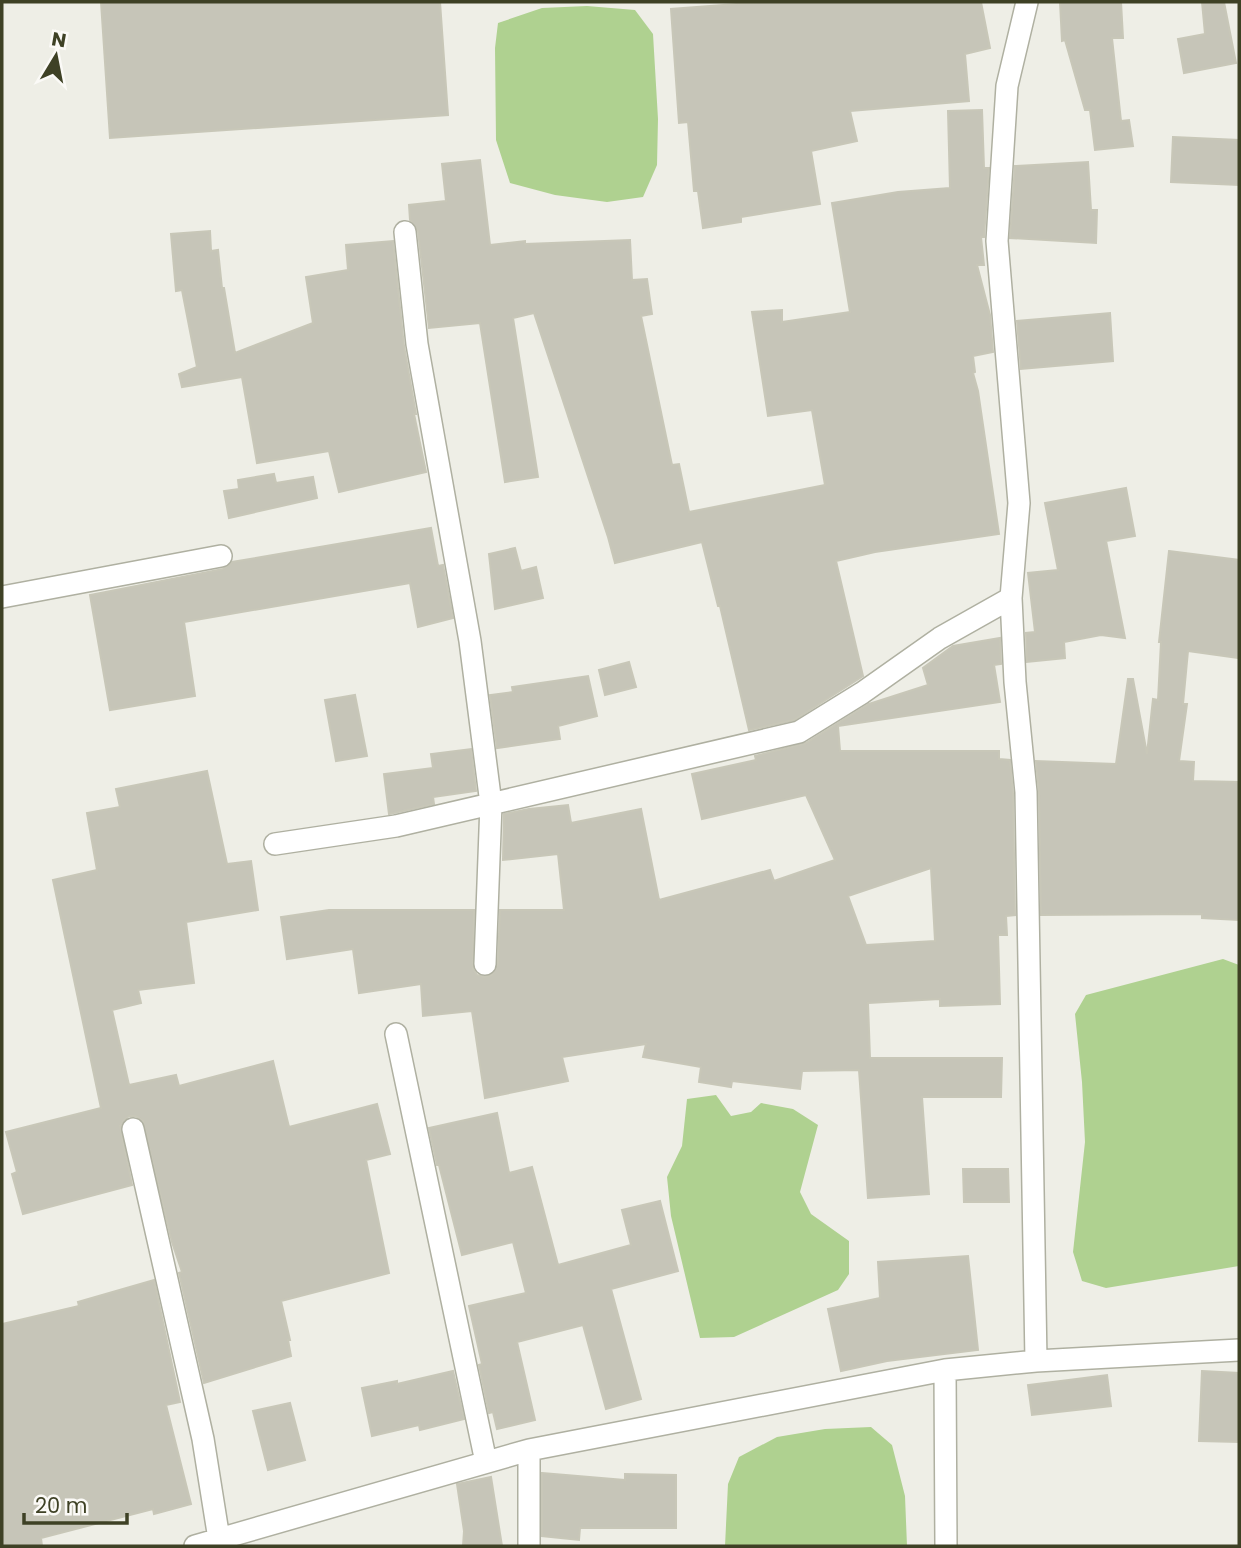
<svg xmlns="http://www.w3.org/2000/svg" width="1241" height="1548" font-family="Poppins,sans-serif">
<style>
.water{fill:#afd190}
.building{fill:#c6c5b8;stroke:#c8c7b8;stroke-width:2;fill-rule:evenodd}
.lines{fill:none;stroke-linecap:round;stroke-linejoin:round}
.minor-casing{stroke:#afb0a1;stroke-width:24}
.minor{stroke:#fff;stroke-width:21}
</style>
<rect width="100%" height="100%" fill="#eeeee6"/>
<path class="water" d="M 587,6 L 635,10 L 653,34 L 658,119 L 657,165 L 643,197 L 607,202 L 555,195 L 510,183 L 496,140 L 495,48 L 498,23 L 542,8 Z
M 1223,959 L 1239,965 L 1239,1266 L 1106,1288 L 1082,1281 L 1073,1252 L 1085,1142 L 1082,1082 L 1075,1014 L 1086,995 Z
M 716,1095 L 731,1116 L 751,1112 L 761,1103 L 793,1109 L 818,1125 L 800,1192 L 811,1214 L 849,1241 L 849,1274 L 838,1290 L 734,1337 L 700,1338 L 671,1216 L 667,1177 L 682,1146 L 687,1099 Z
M 871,1427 L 892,1445 L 905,1496 L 907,1546 L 725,1546 L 728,1484 L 739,1457 L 777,1437 L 825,1429 Z"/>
<path class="building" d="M 101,2 L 440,2 L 448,115 L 110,138 Z
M 763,2 L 981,2 L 990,48 L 965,54 L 969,101 L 850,111 L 857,141 L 811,151 L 820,204 L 741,217 L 741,222 L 703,228 L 698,191 L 694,191 L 688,122 L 679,123 L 671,9 Z
M 1060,2 L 1121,2 L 1123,38 L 1112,38 L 1121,121 L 1129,120 L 1133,146 L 1095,150 L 1090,110 L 1085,110 L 1065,40 L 1062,41 Z
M 1202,2 L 1224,2 L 1236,63 L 1184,73 L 1178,39 L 1205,34 Z
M 982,110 L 984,168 L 989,168 L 984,237 L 981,237 L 984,265 L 977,265 L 990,315 L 993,352 L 973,356 L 975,372 L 973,373 L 978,391 L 999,534 L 875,552 L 836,561 L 863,676 L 794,720 L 749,730 L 720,606 L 718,606 L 702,542 L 615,563 L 608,537 L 534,313 L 513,318 L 538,477 L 505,482 L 480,323 L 429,328 L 418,231 L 410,220 L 409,205 L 446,201 L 442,164 L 480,160 L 490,245 L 525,241 L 525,244 L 630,240 L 632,280 L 647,279 L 652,314 L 641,316 L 672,465 L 679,464 L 689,512 L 825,485 L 812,410 L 768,416 L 752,312 L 782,310 L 782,322 L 850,312 L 832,203 L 898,192 L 950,188 L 948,111 Z
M 1173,137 L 1239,140 L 1239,185 L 1171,182 Z
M 1088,162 L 1091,210 L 1097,210 L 1096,243 L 1010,238 L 1015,166 Z
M 210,231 L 211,251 L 218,250 L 222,288 L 224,288 L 235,353 L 313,323 L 306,277 L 348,270 L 346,245 L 393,241 L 404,346 L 416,414 L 414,414 L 426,472 L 339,492 L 329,451 L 257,463 L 242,377 L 182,387 L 179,374 L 197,367 L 182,290 L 176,291 L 171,234 Z
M 1110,313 L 1113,361 L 1021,369 L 1017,321 Z
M 274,474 L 276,483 L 313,477 L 317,498 L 229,518 L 224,491 L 239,489 L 238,480 Z
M 1126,488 L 1135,536 L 1106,541 L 1125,638 L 1101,635 L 1064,642 L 1065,658 L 1027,662 L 1026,633 L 1035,632 L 1028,573 L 1058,570 L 1045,503 Z
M 431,528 L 438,566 L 443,565 L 453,618 L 418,627 L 410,583 L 184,622 L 195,696 L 110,710 L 90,595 L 223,569 L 232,562 Z
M 515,548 L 521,571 L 536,567 L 543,598 L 495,609 L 489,554 Z
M 1169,551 L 1239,560 L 1239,658 L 1188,651 L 1183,704 L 1187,704 L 1179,761 L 1194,762 L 1193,781 L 1239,782 L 1239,920 L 1202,918 L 1202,914 L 1041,915 L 1039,792 L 1036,761 L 1116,764 L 1128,679 L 1133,679 L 1147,754 L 1153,699 L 1158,700 L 1161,642 L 1159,642 Z
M 1000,638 L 1001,664 L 994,665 L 1000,702 L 838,726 L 840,751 L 999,751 L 999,759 L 1010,760 L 1013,793 L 1015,915 L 1006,916 L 1007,935 L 998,935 L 1000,1004 L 940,1006 L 940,999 L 868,1003 L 870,1058 L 1002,1058 L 1001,1097 L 922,1097 L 929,1194 L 868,1198 L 859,1070 L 802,1071 L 800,1089 L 732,1081 L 731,1087 L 699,1082 L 701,1067 L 643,1057 L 646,1044 L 562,1057 L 568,1081 L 485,1098 L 472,1011 L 423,1016 L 421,984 L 359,993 L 353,949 L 287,959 L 281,917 L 329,910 L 474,910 L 473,969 L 477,975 L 484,977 L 492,975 L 498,964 L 500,910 L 564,910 L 558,854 L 503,860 L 504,814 L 529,809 L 568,805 L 571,823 L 641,809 L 659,900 L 770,870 L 774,881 L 835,860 L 806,795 L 702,819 L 692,774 L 756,760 L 755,756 L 806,743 L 869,704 L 928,685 L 923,668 L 953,646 ZM 931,868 L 935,941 L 866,945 L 848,896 Z
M 629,662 L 636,687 L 605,695 L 599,670 Z
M 588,676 L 597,716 L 558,726 L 560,739 L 497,748 L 490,695 L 513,692 L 512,687 Z
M 355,695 L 367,756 L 336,761 L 325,700 Z
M 471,749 L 476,791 L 433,797 L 434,804 L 389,814 L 384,774 L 433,768 L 431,754 Z
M 207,771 L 227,864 L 251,861 L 258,910 L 186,922 L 194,983 L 138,990 L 141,1003 L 112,1010 L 129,1085 L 176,1075 L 179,1086 L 273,1061 L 289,1127 L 377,1104 L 390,1154 L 366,1160 L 389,1273 L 281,1301 L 290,1340 L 288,1340 L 291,1356 L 204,1383 L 179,1273 L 182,1272 L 172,1242 L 143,1121 L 136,1116 L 129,1116 L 124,1120 L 120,1126 L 132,1185 L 23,1214 L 12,1174 L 17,1172 L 6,1132 L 101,1108 L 53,880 L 97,870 L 87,813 L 120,807 L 116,789 Z
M 497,1113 L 509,1173 L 532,1167 L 558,1265 L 631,1245 L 622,1210 L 660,1201 L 678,1271 L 611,1289 L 641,1399 L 606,1409 L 583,1325 L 517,1342 L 535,1420 L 497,1429 L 493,1412 L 489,1413 L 479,1365 L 482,1364 L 469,1306 L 526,1293 L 513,1242 L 462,1255 L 439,1165 L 437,1165 L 429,1128 Z
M 963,1169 L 1008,1169 L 1009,1202 L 964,1202 Z
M 968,1256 L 978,1350 L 887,1361 L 841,1371 L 828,1309 L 880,1298 L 878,1262 Z
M 154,1280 L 180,1402 L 166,1405 L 191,1504 L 154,1514 L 153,1509 L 41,1538 L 42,1546 L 2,1546 L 2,1324 L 79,1306 L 78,1302 Z
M 453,1371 L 464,1419 L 420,1430 L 419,1425 L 372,1436 L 362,1388 L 397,1381 L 397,1384 Z
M 1202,1371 L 1239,1373 L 1239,1442 L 1199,1441 Z
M 1107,1375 L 1111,1406 L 1032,1415 L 1028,1385 Z
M 290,1403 L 305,1460 L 268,1470 L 253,1411 Z
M 542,1473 L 625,1480 L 625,1474 L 676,1475 L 676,1528 L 580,1528 L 579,1540 L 542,1536 Z
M 491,1477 L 502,1546 L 463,1546 L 464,1531 L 457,1484 Z"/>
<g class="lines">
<g class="minor-casing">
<path id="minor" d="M 1027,2 L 1007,86 L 997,241 L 1019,503 L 1011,598 L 1015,682 L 1026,792 L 1036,1361
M 405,232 L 417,344 L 470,641 L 491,804 L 485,964
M 2,597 L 221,556
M 275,844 L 396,826 L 799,732 L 862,693 L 940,638 L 1011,598
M 396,1034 L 486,1462
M 133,1129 L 203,1439 L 219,1539
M 945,1370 L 946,1546
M 529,1450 L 529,1546
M 195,1546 L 529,1450 L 945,1370 L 1036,1361 L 1239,1350"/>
</g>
<use href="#minor" class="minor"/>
</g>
<rect width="1241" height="1548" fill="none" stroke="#3e4125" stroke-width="7"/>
<g transform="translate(56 56) rotate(10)" stroke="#fbfaf7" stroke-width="5" paint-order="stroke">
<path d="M0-5L12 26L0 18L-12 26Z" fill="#3e4125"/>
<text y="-10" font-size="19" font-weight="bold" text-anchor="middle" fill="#3e4125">N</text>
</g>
<path d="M24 1513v10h103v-10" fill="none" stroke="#3e4125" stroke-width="3.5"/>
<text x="35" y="1513" font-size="21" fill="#3e4125" stroke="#fbfaf7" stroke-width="5" paint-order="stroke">20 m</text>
</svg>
